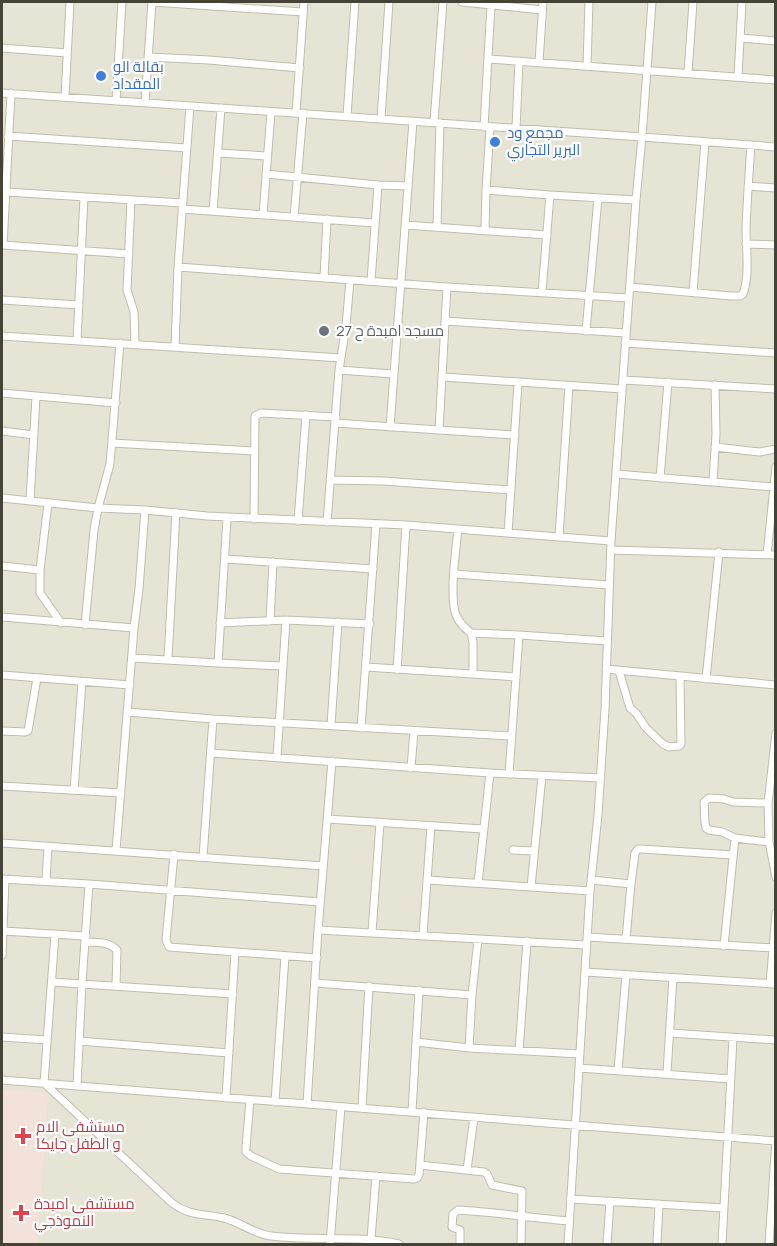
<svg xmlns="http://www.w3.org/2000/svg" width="777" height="1246" font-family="Manrope,Cairo,sans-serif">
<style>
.residential{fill:#e6e4d5}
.medical{fill:#f2e2da}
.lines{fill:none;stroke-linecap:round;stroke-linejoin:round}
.minor-casing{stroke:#c0bdac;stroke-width:9}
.minor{stroke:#fff;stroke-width:7}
.shop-dot{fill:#3f7fe0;stroke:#fff;stroke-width:2}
.worship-dot{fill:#6b7280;stroke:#fff;stroke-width:2}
.health-dot{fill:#e0444e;stroke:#fff;stroke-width:2}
.labels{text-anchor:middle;stroke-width:4.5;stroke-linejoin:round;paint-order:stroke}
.shop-label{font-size:15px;fill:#366cbe;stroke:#fff;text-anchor:start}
.worship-label{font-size:15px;fill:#5b616d;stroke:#fff;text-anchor:start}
.health-label{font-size:15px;fill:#be3a42;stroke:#fff;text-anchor:start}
</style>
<rect width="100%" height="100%" fill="#f2f1e6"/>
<path class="residential" d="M 2,2 L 775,2 L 775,1244 L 2,1244 Z"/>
<path class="medical" d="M 2,1090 L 48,1092 L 38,1244 L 2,1244 Z"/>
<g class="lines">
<g class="minor-casing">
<path id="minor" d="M 152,2 L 303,12
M 462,2 L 542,10
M 741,38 L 776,41
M 2,48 L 67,53
M 148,57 L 209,60 L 300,68
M 489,59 L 776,80
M 539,62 L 543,2
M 587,66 L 589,2
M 688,73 L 693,2
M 738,77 L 742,2
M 2,93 L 642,137 L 776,147
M 11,93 L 3,245 L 129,254
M 65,97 L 70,2
M 116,101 L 122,2
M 145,102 L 152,2
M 296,113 L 304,2
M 347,116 L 355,2
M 381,118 L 389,2
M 434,122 L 443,2
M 484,127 L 491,5
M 490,127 L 486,190 L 550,195 L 636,200
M 516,128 L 519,61
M 8,136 L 187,148
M 218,153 L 267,156
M 266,174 L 378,185 L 408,186
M 748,186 L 776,188
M 6,192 L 182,203
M 131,200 L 127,290 L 134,312 L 135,344
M 182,209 L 375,223
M 213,211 L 221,108
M 263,215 L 271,112
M 294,217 L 303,113
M 405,225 L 547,235
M 437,227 L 440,123
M 485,230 L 486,190
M 746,244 L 776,245
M 178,267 L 447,287 L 629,298
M 324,278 L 327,219
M 371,281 L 378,185
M 630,287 L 731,296 L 740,296 L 743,294 C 750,276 746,249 746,229 C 747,201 749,173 751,145
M 542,292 L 550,195
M 693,292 L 705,142
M 2,300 L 79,305
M 445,321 L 626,333
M 586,331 L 598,198
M 2,336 L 341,358
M 77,341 L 84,197
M 625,343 L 776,353
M 175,347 L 178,267 L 190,106
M 339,370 L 393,374
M 443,377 L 622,389
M 623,380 L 776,389
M 2,393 L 116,403
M 335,423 L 515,435
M 390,427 L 413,121
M 439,430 L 447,287
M 2,431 L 34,435
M 112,443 L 254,451
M 715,447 L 759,452 L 776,449
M 616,474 L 774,487
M 660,478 L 668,382
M 330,480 L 383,481 L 511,490
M 713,482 L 716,434 L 715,385
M 2,498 L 98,508 L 145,510 L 207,516 L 406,525 L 611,541
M 30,501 L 36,397
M 254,519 L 255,416 L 261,413 L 336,417
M 298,521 L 306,415
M 327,522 L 339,370 L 346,326 L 350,280
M 458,529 C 456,549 449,597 456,615 C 459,623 465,628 471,633 L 519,635
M 508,533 L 518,383
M 559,537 L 569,386
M 611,550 L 776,555
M 767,555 L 776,467
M 225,559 L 373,569
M 2,566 L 40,570 L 40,593 L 61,623
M 40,570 L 48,503
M 454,574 L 609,585
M 2,617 L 134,628
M 270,621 L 273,562
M 220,623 L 286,620 L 370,624
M 85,625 L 94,530 L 98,508 L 110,464 L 120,343
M 471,633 L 473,642 L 473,674
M 132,658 L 218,663 L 227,518
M 168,659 L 176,512
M 218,663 L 283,666
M 366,667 L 516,677
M 606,669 L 776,685
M 397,670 L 406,525
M 619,671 L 630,708 L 636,713 L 646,728 L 663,744 L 669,747 L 679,746 L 681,744 L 680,677
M 2,675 L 130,685
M 706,679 L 719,552
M 127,712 L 213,719 L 511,736
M 331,725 L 338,622
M 361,728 L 376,524
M 2,731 L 25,732 L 28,731 L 37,678
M 776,733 L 768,803 L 769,842 L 776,877
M 211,753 L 490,773 L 601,778
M 277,757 L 286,620
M 411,768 L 414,731
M 509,774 L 519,635 L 607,641
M 2,786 L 121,793
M 74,790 L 82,682
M 768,803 L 733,802 L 724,799 L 709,798 L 704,802 L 705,823 L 706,828 L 709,830 L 722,832 L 735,838 L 769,842
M 327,819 L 483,829
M 2,843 L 323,866
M 116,850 L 134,628 L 139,589 L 145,510
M 513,850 L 533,851
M 174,854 L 166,940 L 169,947 L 317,958
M 203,857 L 213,719
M 2,879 L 89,884 L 320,902
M 427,880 L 590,891
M 591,880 L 631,884
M 46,881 L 48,846
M 478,883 L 490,773
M 531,887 L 542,776
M 318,930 L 586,945
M 3,931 L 86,936
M 372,932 L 380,823
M 55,934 L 44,1083 L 172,1203 C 191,1217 203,1213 224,1218 C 240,1222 254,1234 271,1236 C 314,1241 357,1235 399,1244
M 423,935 L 431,826
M 587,937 L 774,948
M 626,939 L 631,884 L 635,853 L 638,849 L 641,849 L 733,855
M 85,942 C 97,943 109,941 117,950 L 116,986
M 724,946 L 735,838
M 2,955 L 5,879
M 585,972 L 776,984
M 52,982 L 233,994
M 315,983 L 472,995
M 770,984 L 776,913
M 670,1033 L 776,1040
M 2,1037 L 47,1040
M 79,1041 L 229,1053
M 416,1042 L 469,1048 L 580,1054
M 469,1048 L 472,995 L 478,939
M 519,1051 L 527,941
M 579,1068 L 731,1079
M 618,1070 L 626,975
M 667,1073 L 673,978
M 2,1080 L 776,1141
M 77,1086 L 82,983 L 89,884
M 226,1098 L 235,952
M 250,1100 L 246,1147 L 246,1152 L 251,1156 L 279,1169 L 414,1179 L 417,1178 L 419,1175 L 424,1112
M 275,1102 L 285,956
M 307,1104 L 318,930 L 332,761
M 362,1108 L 369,986
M 412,1112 L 419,990
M 420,1165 L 484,1172 L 487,1174 L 492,1185 L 522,1191 L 521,1244
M 467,1170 L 474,1117
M 570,1199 L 724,1208
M 371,1239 L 376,1176
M 330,1244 L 341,1107
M 460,1244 L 460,1230 L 452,1227 L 453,1214 L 458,1210 C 495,1212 532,1218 569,1221
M 568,1244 L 590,891 L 598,815 L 605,709 L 611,541 L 636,200 L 642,137 L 652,2
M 607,1244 L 610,1201
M 657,1244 L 659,1204
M 722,1244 L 733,1038
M 769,1244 L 776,1140"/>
</g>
<use href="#minor" class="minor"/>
</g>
<g class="shop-dot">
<circle cx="101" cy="76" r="6"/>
<circle cx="495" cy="142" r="6"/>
</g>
<circle class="worship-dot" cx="324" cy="331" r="6"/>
<g class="health-dot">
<path d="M20 1127h6v6h6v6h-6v6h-6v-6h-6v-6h6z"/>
<path d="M18 1204h6v6h6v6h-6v6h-6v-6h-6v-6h6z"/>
</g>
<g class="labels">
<g class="shop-label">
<text x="113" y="72">بقالة الو<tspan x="113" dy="17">المقداد</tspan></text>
<text x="507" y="138">مجمع ود<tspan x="507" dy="17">البرير التجاري</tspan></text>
</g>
<g class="worship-label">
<text x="336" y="336">مسجد امبدة ح 27</text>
</g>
<g class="health-label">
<text x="36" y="1132">مستشفى الام<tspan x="36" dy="17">و الطفل جايكا</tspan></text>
<text x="34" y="1209">مستشفى امبدة<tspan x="34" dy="17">النموذجي</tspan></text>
</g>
</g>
<rect width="777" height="1246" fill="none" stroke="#454236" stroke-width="6"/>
</svg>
